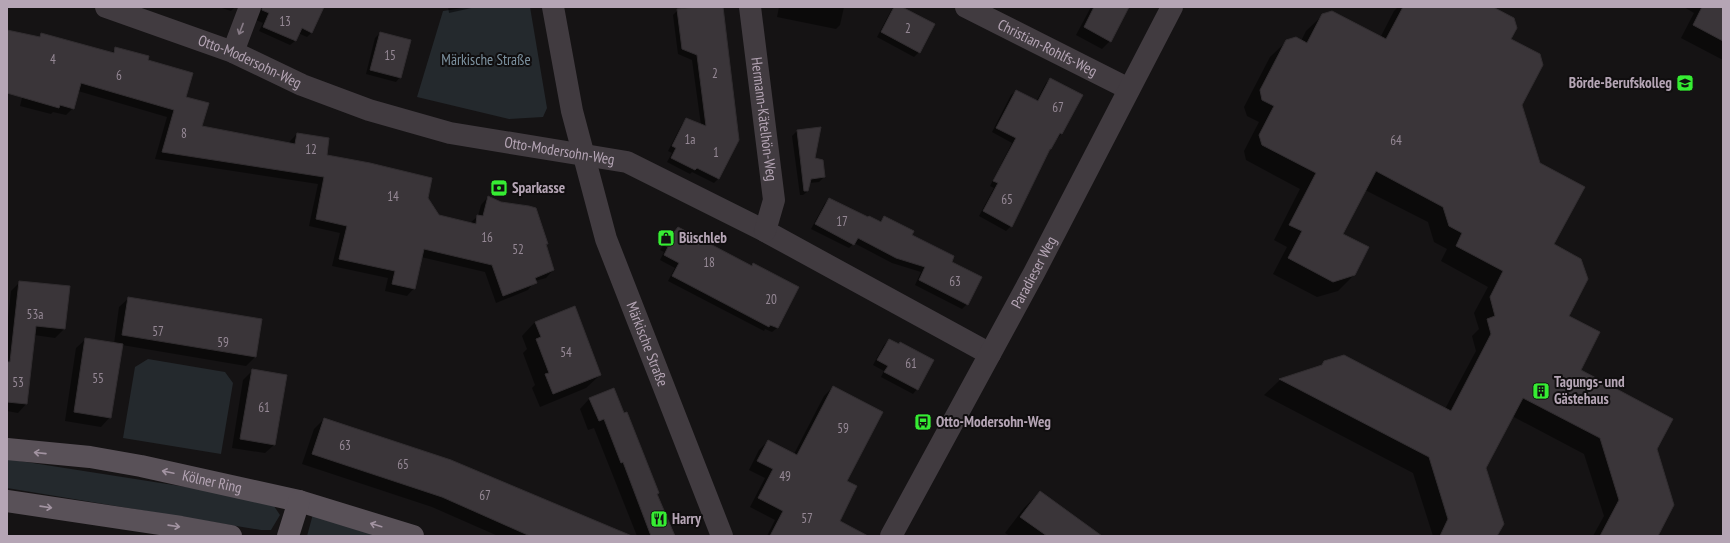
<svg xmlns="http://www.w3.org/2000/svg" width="1730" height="543" font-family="'PT Sans Narrow',sans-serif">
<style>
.green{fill:#24292d}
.shadow{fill:#0007}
.building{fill:#3a3539;stroke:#312d30}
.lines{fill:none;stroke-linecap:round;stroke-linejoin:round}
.minor{stroke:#413b40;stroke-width:22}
.major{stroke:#595158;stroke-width:22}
.oneway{stroke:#877b86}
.oneway2{stroke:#a394a2}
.labels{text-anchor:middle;stroke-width:4;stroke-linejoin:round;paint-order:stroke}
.number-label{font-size:13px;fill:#968996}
.street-label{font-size:15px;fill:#b5a5b5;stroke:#100e0f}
.park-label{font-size:15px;fill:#7d92a0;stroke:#100e0f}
.poi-label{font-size:15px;font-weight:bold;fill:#b5a5b5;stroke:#100e0f;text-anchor:start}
</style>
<rect width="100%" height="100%" fill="#151314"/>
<path class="green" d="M 469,7 L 530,7 L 547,108 L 543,117 L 509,119 L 417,97 L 443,11 Z
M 148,359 L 225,372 L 233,383 L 221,454 L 123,438 L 135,367 Z
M 7,459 L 212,491 L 274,506 L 280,515 L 271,530 L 261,530 L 7,488 Z
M 313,514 L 377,536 L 307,536 Z"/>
<path class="shadow" d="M 219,7 L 235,7 L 231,11 Z
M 257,7 L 323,7 L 312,32 L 307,37 L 298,33 L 295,41 L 290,45 L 259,31 L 263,23 L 256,20 Z
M 448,7 L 476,7 L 449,13 Z
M 684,7 L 722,7 L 738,141 L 718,179 L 714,183 L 692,172 L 690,174 L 667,162 L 672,153 L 668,151 L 682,124 L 687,119 L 701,125 L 692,60 L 678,54 L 673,15 L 678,10 L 684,9 Z
M 779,7 L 844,7 L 840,25 L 836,29 L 777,17 Z
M 893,7 L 900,7 L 919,52 L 914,57 L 877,37 Z
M 1091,7 L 1128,7 L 1110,41 L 1102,49 L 1076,35 Z
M 1398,7 L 1490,7 L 1510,40 L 1520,105 L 1579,370 L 1656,449 L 1657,536 L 1593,536 L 1604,516 L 1584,454 L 1512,416 L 1485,468 L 1496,536 L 1433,536 L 1413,473 L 1264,395 L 1280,380 L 1320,367 L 1325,362 L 1445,409 L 1476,351 L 1472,336 L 1479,329 L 1474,313 L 1488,287 L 1441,261 L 1447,249 L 1434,242 L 1428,222 L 1365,190 L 1342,234 L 1354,275 L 1338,291 L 1317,297 L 1273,274 L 1287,247 L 1274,240 L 1300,189 L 1246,160 L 1244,151 L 1259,122 L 1247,116 L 1244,107 L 1270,57 L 1287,41 L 1301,41 L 1306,31 L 1323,15 L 1380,38 L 1394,11 Z
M 1684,7 L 1723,7 L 1723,60 L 1681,38 L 1694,13 Z
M 380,33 L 400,77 L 396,82 L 366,74 L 375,38 Z
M 36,42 L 111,53 L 116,48 L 146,61 L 185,98 L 201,127 L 289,144 L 290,141 L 297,134 L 326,156 L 426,199 L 438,216 L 470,223 L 478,216 L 481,205 L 488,197 L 545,245 L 553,270 L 546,278 L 535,281 L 528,290 L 496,303 L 485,272 L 421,257 L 414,288 L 407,296 L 385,291 L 388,278 L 332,266 L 340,233 L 309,226 L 318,184 L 155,159 L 167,117 L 78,91 L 73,108 L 66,115 L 53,112 L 51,114 L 20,106 Z
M 1050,79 L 1082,95 L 1061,134 L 1047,152 L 1011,226 L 1006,231 L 979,216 L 994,188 L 990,186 L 1012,143 L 992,132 L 1011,95 L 1016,91 L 1036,102 L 1046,83 Z
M 820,129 L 814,158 L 824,177 L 819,182 L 809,183 L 808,191 L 803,195 L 800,195 L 792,136 L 797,131 Z
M 830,199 L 868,218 L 879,222 L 885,217 L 950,262 L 967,304 L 962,309 L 915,285 L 921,272 L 892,263 L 854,243 L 849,248 L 811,229 L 825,203 Z
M 674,233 L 751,267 L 753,265 L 798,288 L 777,328 L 772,332 L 765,329 L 764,331 L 668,281 L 675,268 L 660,260 L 664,252 L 660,250 Z
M 20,282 L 69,287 L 64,329 L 55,338 L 34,335 L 26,404 L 18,413 L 7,411 L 7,326 L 11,291 Z
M 129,298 L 255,357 L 246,366 L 122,345 L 110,417 L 101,427 L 65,421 L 76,348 L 86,339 L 114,344 L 119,307 Z
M 535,322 L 600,375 L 586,388 L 540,407 L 532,388 L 535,385 L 523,353 L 527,349 L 522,336 Z
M 889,340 L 917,389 L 913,394 L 881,377 L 884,371 L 873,365 L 884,345 Z
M 252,371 L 275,444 L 265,453 L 232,448 L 243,380 Z
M 833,387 L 846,481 L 838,521 L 839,536 L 767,536 L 775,520 L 750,507 L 765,478 L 749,470 L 759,450 L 768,441 L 794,454 L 824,396 Z
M 590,398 L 658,493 L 656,495 L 674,536 L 637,536 L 594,428 L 588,430 L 580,409 Z
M 324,419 L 630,536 L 498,536 L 432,507 L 302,464 L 314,429 Z
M 1040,492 L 1100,536 L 1010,536 L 1005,533 L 1024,508 Z"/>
<path class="building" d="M 262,7 L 324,7 L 312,33 L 302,28 L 296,41 L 263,27 L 269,13 L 262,10 Z
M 697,7 L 723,7 L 739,140 L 719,179 L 697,168 L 695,170 L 671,158 L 676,148 L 672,146 L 686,118 L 706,126 L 697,55 L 682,49 L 677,9 Z
M 894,7 L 902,7 L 935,24 L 920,53 L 881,32 Z
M 1094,7 L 1129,7 L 1111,42 L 1084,27 Z
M 1403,7 L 1493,7 L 1514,18 L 1517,28 L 1511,39 L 1540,54 L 1543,65 L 1522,105 L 1540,163 L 1585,187 L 1554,244 L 1581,259 L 1588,279 L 1569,316 L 1600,332 L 1581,370 L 1673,419 L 1657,449 L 1674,505 L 1658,536 L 1600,536 L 1619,500 L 1600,438 L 1523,398 L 1486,468 L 1504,524 L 1497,536 L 1440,536 L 1448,519 L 1429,457 L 1279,379 L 1322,365 L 1324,361 L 1344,355 L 1451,411 L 1491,334 L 1487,319 L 1495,316 L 1490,297 L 1503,271 L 1456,246 L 1462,233 L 1449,226 L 1443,207 L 1376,171 L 1343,234 L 1369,247 L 1355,275 L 1333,282 L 1288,258 L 1302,231 L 1289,225 L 1316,173 L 1262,145 L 1259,135 L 1274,106 L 1262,100 L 1260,90 L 1286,40 L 1296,37 L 1307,43 L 1322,14 L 1332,11 L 1386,39 Z
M 1702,7 L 1723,7 L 1723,41 L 1693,25 Z
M 7,30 L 40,37 L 41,33 L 114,53 L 115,47 L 149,56 L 148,60 L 193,73 L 186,97 L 209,103 L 202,126 L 295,144 L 297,133 L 329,138 L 327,155 L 370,163 L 432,178 L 428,198 L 439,215 L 476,224 L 477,215 L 483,216 L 488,196 L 501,202 L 529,206 L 536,208 L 548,244 L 546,244 L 554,270 L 535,278 L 537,283 L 503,296 L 492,265 L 424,249 L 415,289 L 392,284 L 395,271 L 339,259 L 347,226 L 316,219 L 324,177 L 162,152 L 174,110 L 81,83 L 74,109 L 60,105 L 59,108 L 7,93 Z
M 380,32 L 411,40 L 401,78 L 370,70 Z
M 1050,78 L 1083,95 L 1062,134 L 1060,133 L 1051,149 L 1050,149 L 1012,227 L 983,211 L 998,183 L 993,181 L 1016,138 L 996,128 L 1016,90 L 1038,101 Z
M 821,127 L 815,158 L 823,160 L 825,177 L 811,179 L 808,191 L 804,191 L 797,130 Z
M 829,198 L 868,217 L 869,216 L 881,222 L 884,216 L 914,231 L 912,235 L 954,256 L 952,262 L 982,277 L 968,305 L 919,280 L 925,267 L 896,258 L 858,238 L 854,245 L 815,224 Z
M 678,227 L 752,266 L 753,263 L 799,287 L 778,328 L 770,325 L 769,327 L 672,276 L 679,263 L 664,255 L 668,247 L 664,245 Z
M 19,281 L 70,286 L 65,329 L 36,326 L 27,404 L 7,402 L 7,362 L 10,362 Z
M 128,297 L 262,319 L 256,357 L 122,335 Z
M 575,306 L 601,375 L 553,394 L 545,374 L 549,373 L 536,339 L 541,337 L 535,322 Z
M 85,338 L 123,344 L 111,418 L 74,412 Z
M 889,339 L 899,344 L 900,342 L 934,360 L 918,390 L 884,372 L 888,366 L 877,360 Z
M 252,369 L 287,375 L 275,445 L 240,439 Z
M 833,386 L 883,412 L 847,481 L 857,486 L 840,521 L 868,536 L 770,536 L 783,511 L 758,498 L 773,469 L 757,461 L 768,440 L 797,455 Z
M 614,388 L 624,413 L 627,412 L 659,493 L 657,494 L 675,536 L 651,536 L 623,462 L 621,463 L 604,419 L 599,421 L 589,398 Z
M 324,418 L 451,460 L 632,536 L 530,536 L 442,497 L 312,454 Z
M 1040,491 L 1102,536 L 1047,536 L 1020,517 Z"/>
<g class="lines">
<g class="minor">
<path id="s1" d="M 106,7 L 233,52 L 302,85 L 369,110 L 450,133 L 627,162 L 765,231 L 990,354"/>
<path id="s2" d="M 553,7 L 572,111 L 606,239 L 722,536"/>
<path id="s3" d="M 750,7 L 774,200 L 765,231"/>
<path id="s4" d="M 966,7 L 1129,89"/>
<path d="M 233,52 L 250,7"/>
<path id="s5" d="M 891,536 L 1034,273 L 1172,7"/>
</g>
<g class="major">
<path id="s6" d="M 7,449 L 90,457 L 141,466 L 299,501 L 413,536"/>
<path d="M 7,501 L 181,527 L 231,536"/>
<path d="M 288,536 L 299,501"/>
</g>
</g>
<defs><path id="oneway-shaft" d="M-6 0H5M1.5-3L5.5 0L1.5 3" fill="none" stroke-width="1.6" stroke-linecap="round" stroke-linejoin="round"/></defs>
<use class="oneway" href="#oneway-shaft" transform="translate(241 29) rotate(111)"/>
<g class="oneway2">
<use href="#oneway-shaft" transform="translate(40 453) rotate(-174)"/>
<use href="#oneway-shaft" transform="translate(168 472) rotate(-168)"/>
<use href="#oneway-shaft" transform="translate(46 507) rotate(8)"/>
<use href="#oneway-shaft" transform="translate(376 525) rotate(-163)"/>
<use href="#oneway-shaft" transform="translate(174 526) rotate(8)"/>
</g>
<defs>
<g id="school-square" transform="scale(0.9)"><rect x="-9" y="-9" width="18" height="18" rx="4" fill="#36ed33" stroke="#100e0f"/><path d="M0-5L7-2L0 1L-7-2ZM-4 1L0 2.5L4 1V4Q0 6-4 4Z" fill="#111"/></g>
<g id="bank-square" transform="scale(0.9)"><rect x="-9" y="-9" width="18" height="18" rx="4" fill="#36ed33" stroke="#100e0f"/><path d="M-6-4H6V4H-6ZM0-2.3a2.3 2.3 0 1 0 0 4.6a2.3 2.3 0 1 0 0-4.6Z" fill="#111"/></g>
<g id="shop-square" transform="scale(0.9)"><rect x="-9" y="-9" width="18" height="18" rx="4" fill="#36ed33" stroke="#100e0f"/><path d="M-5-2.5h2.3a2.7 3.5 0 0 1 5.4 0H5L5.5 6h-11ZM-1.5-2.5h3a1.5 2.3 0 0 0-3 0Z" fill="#111"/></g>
<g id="building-square" transform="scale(0.9)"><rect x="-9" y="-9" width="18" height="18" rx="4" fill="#36ed33" stroke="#100e0f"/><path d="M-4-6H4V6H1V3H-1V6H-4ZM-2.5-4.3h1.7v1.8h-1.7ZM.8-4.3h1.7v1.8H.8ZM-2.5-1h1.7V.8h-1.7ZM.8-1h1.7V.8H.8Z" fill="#111"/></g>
<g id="bus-square" transform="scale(0.9)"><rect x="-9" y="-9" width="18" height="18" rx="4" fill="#36ed33" stroke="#100e0f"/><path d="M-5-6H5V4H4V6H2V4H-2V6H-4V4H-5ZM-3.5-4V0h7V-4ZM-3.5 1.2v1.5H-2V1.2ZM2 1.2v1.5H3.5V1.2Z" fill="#111"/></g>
<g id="restaurant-square" transform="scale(0.9)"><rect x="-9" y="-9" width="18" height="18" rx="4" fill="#36ed33" stroke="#100e0f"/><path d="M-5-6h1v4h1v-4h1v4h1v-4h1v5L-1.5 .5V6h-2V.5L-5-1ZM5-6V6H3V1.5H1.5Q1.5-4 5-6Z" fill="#111"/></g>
</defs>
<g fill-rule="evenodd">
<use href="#school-square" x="1685" y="83"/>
<use href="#bank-square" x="499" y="188"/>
<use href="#shop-square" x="666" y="238"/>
<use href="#building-square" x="1541" y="391"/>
<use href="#bus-square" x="923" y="422"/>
<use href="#restaurant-square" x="659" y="519"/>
</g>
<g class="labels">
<g class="number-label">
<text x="285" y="26">13</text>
<text x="908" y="33">2</text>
<text x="390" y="60">15</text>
<text x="53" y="64">4</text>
<text x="715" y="78">2</text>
<text x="119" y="80">6</text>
<text x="1058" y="112">67</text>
<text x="184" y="138">8</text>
<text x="690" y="144">1a</text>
<text x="1396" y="145">64</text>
<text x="311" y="154">12</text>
<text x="716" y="157">1</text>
<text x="393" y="201">14</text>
<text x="1007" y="204">65</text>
<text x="842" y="226">17</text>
<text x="487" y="242">16</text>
<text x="518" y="254">52</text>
<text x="709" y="267">18</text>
<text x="955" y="286">63</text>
<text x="771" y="304">20</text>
<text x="35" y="319">53a</text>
<text x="158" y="336">57</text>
<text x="223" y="347">59</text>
<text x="566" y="357">54</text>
<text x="911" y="368">61</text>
<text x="98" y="383">55</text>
<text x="18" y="387">53</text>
<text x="264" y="412">61</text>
<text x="843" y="433">59</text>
<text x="345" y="450">63</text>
<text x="403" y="469">65</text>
<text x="785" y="481">49</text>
<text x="485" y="500">67</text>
<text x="807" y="523">57</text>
</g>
<g class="street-label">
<text dy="5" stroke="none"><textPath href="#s4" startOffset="91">Christian-Rohlfs-Weg</textPath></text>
<text dy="5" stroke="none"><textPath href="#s1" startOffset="154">Otto-Modersohn-Weg</textPath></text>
<text dy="5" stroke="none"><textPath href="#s3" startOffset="113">Hermann-Kätelhön-Weg</textPath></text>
<text dy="5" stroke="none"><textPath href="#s1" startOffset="478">Otto-Modersohn-Weg</textPath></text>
<text dy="5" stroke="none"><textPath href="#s5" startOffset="300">Paradieser Weg</textPath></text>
<text dy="5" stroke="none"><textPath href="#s2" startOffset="351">Märkische Straße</textPath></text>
<text dy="5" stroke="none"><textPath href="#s6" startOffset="208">Kölner Ring</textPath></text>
</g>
<g class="park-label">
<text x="486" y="65">Märkische Straße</text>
</g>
<g class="poi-label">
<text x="1672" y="88" text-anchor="end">Börde-Berufskolleg</text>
<text x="512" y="193">Sparkasse</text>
<text x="679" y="243">Büschleb</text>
<text x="1554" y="387">Tagungs- und<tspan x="1554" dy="17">Gästehaus</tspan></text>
<text x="936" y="427">Otto-Modersohn-Weg</text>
<text x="672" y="524">Harry</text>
</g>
</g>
<rect width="1730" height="543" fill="none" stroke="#b5a5b5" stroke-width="16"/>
</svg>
